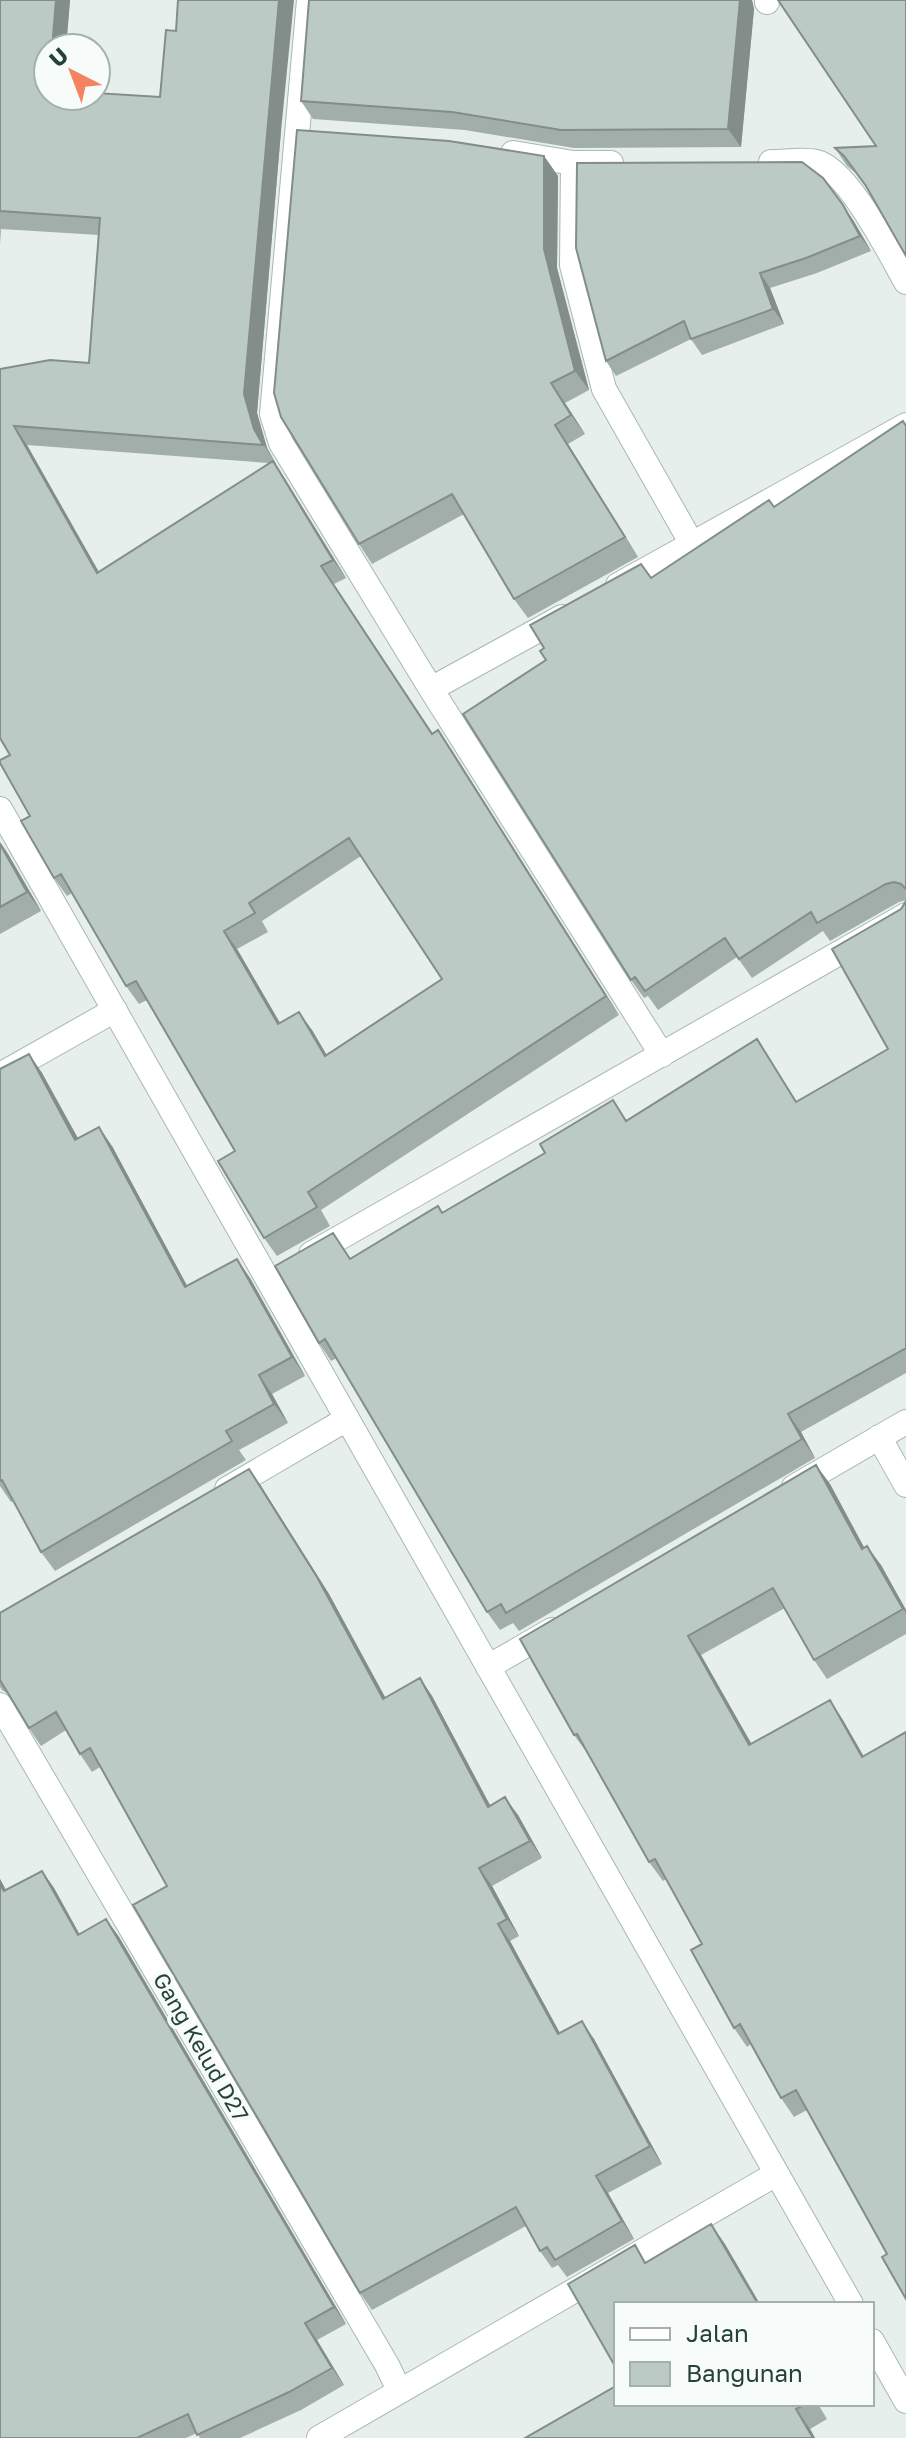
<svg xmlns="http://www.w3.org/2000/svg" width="906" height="2438" font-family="'Golos Text',sans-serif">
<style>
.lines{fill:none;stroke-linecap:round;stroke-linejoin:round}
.street-casing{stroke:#a8b8b2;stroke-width:26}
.street{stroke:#fff;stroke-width:24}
.wall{fill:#a1aea9;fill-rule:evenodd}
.shaded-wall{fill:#838d89}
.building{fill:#bbcac4;stroke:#838d89;stroke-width:2;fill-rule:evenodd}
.labels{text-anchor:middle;stroke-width:8;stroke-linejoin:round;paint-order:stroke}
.street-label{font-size:22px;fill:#24423a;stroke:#f7fbf9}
</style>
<rect width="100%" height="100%" fill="#e6efeb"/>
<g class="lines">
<g class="street-casing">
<path id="street" d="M 309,0 L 272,414 L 281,443 L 431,689 L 662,1055
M 767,2 L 767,0
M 513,153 L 573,163
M 771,162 C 785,162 803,159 816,162 C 848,169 890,254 906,282
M 611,163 L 573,163 L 572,265 L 604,389 L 692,544
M 618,585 L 906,425
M 431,689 L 562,617
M 0,809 L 851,2304
M 0,1075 L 115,1010
M 311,1254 L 906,915
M 879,1437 L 906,1485
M 794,1487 L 906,1422
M 227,1489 L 347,1419
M 488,1667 L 552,1630
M 0,1705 L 387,2365 L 399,2390
M 872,2341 L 906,2401
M 319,2438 L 776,2174"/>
</g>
<use href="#street" class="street"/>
</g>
<path class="wall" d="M 0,0 L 70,0 L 66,48 L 48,96 L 281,131 L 257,413 L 267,448 L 276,464 L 275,464 L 285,479 L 346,578 L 334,584 L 433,734 L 451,749 L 619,1015 L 321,1210 L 330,1226 L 277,1256 L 264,1238 L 235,1151 L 147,1000 L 139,1004 L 126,986 L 72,893 L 67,896 L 54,878 L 30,816 L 10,755 L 0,369 L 89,363 L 99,235 L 1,229 L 0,245 ZM 27,445 L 269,463 L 99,572 ZM 361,856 L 442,979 L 326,1055 L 312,1030 L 280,1023 L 237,949 L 268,932 L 262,921 Z
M 752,0 L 754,9 L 741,147 L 574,148 L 465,130 L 313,119 L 301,101 Z
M 906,0 L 868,189 L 857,174 L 847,166 L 835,148 L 876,146 Z
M 544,156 L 558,176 L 557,268 L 589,390 L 565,403 L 585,434 L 568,444 L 638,557 L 528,618 L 514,599 L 464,514 L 372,564 L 359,544 Z
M 853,220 L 871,251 L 817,273 L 770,288 L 784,324 L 702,355 L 691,339 L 616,376 L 606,361 Z
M 906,426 L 906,900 L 899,902 L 830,941 L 823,931 L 752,978 L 737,957 L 658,1010 L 648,996 L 644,998 L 631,980 L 546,660 L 641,564 L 651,578 L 774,507 Z
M 0,842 L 8,854 L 41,911 L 0,934 Z
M 906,901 L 906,1373 L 801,1432 L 815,1458 L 519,1631 L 513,1623 L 500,1630 L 487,1612 L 337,1358 L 331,1361 L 319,1343 L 351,1259 L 627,1120 L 769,1058 L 797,1102 L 888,1049 L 901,909 Z
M 29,1054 L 42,1073 L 78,1138 L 112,1146 L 187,1286 L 250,1278 L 305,1376 L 272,1394 L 288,1423 L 239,1450 L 246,1460 L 55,1571 L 41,1552 L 13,1501 L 11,1502 L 0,1486 L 0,1068 L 1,1069 Z
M 816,1465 L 830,1484 L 864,1547 L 881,1565 L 906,1610 L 906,1634 L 827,1679 L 814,1660 L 785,1608 L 701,1655 L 751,1744 L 843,1720 L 887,2254 L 807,2110 L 794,2117 L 781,2098 L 751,2044 L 747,2047 L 734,2028 L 702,1944 L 666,1879 L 663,1881 L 649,1862 L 588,1754 L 574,1735 Z
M 249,1469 L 261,1486 L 329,1594 L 385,1698 L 420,1678 L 432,1696 L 490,1805 L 518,1815 L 542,1858 L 492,1886 L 519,1936 L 510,1941 L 560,2033 L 594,2039 L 662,2164 L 608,2193 L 634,2239 L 567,2277 L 558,2265 L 552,2268 L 540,2251 L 526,2226 L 372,2310 L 360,2293 L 167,1886 L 100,1767 L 92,1772 L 80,1754 L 66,1730 L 41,1746 L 29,1728 L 10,1695 L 2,1690 L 0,1687 L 0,1613 Z
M 42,1871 L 54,1888 L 79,1934 L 106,1919 L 119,1937 L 346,2324 L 317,2340 L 344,2385 L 301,2410 L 240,2438 L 200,2438 L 197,2433 L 186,2438 L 0,2438 L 0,1879 L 6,1890 Z
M 616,2404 L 818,2404 L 827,2419 L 810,2429 L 815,2438 L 525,2438 Z"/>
<path class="shaded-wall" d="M 56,0 L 70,0 L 66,48 L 52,48 Z
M 279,0 L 294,0 L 281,131 L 257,413 L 267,448 L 276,464 L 254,429 L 244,394 Z
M 740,0 L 752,0 L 754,9 L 741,147 L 728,129 Z
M 544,156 L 558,176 L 557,268 L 589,390 L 575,371 L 544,249 Z
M 843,205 L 853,220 L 871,251 L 860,236 Z
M 760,273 L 770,288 L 784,324 L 773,309 Z
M 551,383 L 565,403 L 585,434 L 571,415 Z
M 555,425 L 568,444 L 638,557 L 625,537 Z
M 14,426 L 27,445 L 110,592 L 97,573 Z
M 273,461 L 285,479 L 346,578 L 333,560 Z
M 438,730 L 451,749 L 619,1015 L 606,996 Z
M 0,842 L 8,854 L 41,911 L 27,892 Z
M 224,931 L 237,949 L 291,1042 L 278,1024 Z
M 299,1012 L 312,1030 L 338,1074 L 325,1056 Z
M 29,1054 L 42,1073 L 89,1159 L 75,1140 Z
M 99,1127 L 112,1146 L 198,1306 L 185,1287 Z
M 237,1259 L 250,1278 L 305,1376 L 292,1357 Z
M 259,1375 L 272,1394 L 288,1423 L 274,1404 Z
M 788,1414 L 801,1432 L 815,1458 L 802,1439 Z
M 816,1465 L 830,1484 L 875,1568 L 862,1549 Z
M 249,1469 L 261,1486 L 329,1594 L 396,1717 L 383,1699 Z
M 867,1546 L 881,1565 L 906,1610 L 906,1613 Z
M 688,1636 L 701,1655 L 763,1764 L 749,1745 Z
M 420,1678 L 432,1696 L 500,1824 L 488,1807 Z
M 830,1700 L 843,1720 L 875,1776 L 862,1757 Z
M 505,1797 L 518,1815 L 542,1858 L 530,1841 Z
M 479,1868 L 492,1886 L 519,1936 L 507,1919 Z
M 42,1871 L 54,1888 L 90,1953 L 78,1935 Z
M 0,1879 L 16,1909 L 0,1885 Z
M 106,1919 L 119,1937 L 346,2324 L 334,2307 Z
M 498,1924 L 510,1941 L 570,2052 L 558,2034 Z
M 582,2021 L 594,2039 L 662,2164 L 650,2146 Z
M 596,2176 L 608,2193 L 634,2239 L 622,2221 Z
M 711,2224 L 725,2244 L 760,2304 L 758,2304 Z
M 305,2323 L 317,2340 L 344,2385 L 332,2368 Z
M 796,2409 L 810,2429 L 815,2438 L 813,2438 Z"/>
<path class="building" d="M 0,0 L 56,0 L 52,48 L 48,48 L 48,96 L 96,96 L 96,93 L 160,97 L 166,30 L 176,31 L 178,0 L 279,0 L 244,394 L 254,429 L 263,445 L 14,426 L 97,573 L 273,461 L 333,560 L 321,566 L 432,734 L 438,730 L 606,996 L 308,1192 L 317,1207 L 264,1238 L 218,1161 L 235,1151 L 136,981 L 126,986 L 61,874 L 54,878 L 21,821 L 30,816 L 0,763 L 0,760 L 10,755 L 0,738 L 0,369 L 50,360 L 89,363 L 100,218 L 0,211 ZM 349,838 L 442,979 L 325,1056 L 299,1012 L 278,1024 L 224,931 L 255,913 L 249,903 Z
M 309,0 L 740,0 L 728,129 L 561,130 L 452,112 L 301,101 Z
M 778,0 L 906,0 L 906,256 L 866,186 L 844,156 L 835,148 L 876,146 Z
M 297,130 L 449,141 L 544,156 L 544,249 L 575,371 L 551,383 L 571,415 L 555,425 L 625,537 L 514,599 L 452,494 L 359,544 L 281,417 L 274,393 Z
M 802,162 L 823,178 L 843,205 L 860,236 L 806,258 L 760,273 L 773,309 L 691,339 L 684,321 L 606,361 L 576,248 L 577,163 Z
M 903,421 L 906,426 L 906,889 L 901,884 L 894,882 L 886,884 L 817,923 L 811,912 L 739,959 L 725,938 L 645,991 L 635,977 L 631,980 L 463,714 L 546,660 L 540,651 L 544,648 L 530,625 L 641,564 L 651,578 L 769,500 L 774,507 Z
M 0,844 L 27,892 L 0,907 Z
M 906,901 L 906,1348 L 788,1414 L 802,1439 L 506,1613 L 501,1604 L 487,1612 L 325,1339 L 319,1343 L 275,1266 L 333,1233 L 350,1259 L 438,1206 L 442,1213 L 545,1153 L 540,1144 L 613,1100 L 626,1121 L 757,1039 L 796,1102 L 888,1049 L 832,949 L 901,909 Z
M 29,1054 L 75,1140 L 99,1127 L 185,1287 L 237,1259 L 292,1357 L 259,1375 L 274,1404 L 226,1431 L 232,1441 L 41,1552 L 2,1480 L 0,1481 L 0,1069 Z
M 816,1465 L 862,1549 L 867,1546 L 903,1609 L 814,1660 L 773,1588 L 688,1636 L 749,1745 L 830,1700 L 862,1757 L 906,1732 L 906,2299 L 882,2257 L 887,2254 L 796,2090 L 781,2098 L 740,2024 L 734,2028 L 691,1950 L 702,1944 L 655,1859 L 649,1862 L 577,1734 L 574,1735 L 520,1639 Z
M 249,1469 L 317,1577 L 383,1699 L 420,1678 L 488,1807 L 505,1797 L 530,1841 L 479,1868 L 507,1919 L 498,1924 L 558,2034 L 582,2021 L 650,2146 L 596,2176 L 622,2221 L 555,2260 L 547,2247 L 540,2251 L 516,2207 L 360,2293 L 133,1905 L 167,1886 L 90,1748 L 80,1754 L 56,1712 L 29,1728 L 0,1680 L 0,1613 Z
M 42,1871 L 78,1935 L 106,1919 L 334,2307 L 305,2323 L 332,2368 L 289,2392 L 197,2435 L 188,2414 L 137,2438 L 0,2438 L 0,1885 L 4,1891 Z
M 711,2224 L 758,2304 L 616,2304 L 616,2368 L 568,2284 L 635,2245 L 645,2263 Z
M 616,2386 L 616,2404 L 806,2404 L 796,2409 L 813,2438 L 525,2438 Z"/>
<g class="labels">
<g class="street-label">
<text transform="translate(201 2047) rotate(60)" y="8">Gang Kelud D27</text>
</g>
</g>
<rect x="614" y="2302" width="260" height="104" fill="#f7fbf9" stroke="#a3b1ad" stroke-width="2"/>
<rect x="630" y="2328" width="40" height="12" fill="#ffffff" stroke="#a3b1ad" stroke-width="2"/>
<text x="686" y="2342" font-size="24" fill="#24423a">Jalan</text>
<rect x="630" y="2362" width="40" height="24" fill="#bbcac4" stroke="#a3b1ad" stroke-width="2"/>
<text x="686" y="2382" font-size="24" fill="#24423a">Bangunan</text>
<g transform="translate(72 72) rotate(318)"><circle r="38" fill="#f7fbf9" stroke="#a3b1ad" stroke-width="2"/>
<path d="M0-6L14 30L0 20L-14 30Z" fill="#f4845f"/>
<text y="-12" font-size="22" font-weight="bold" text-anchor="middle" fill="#24423a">U</text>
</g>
</svg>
